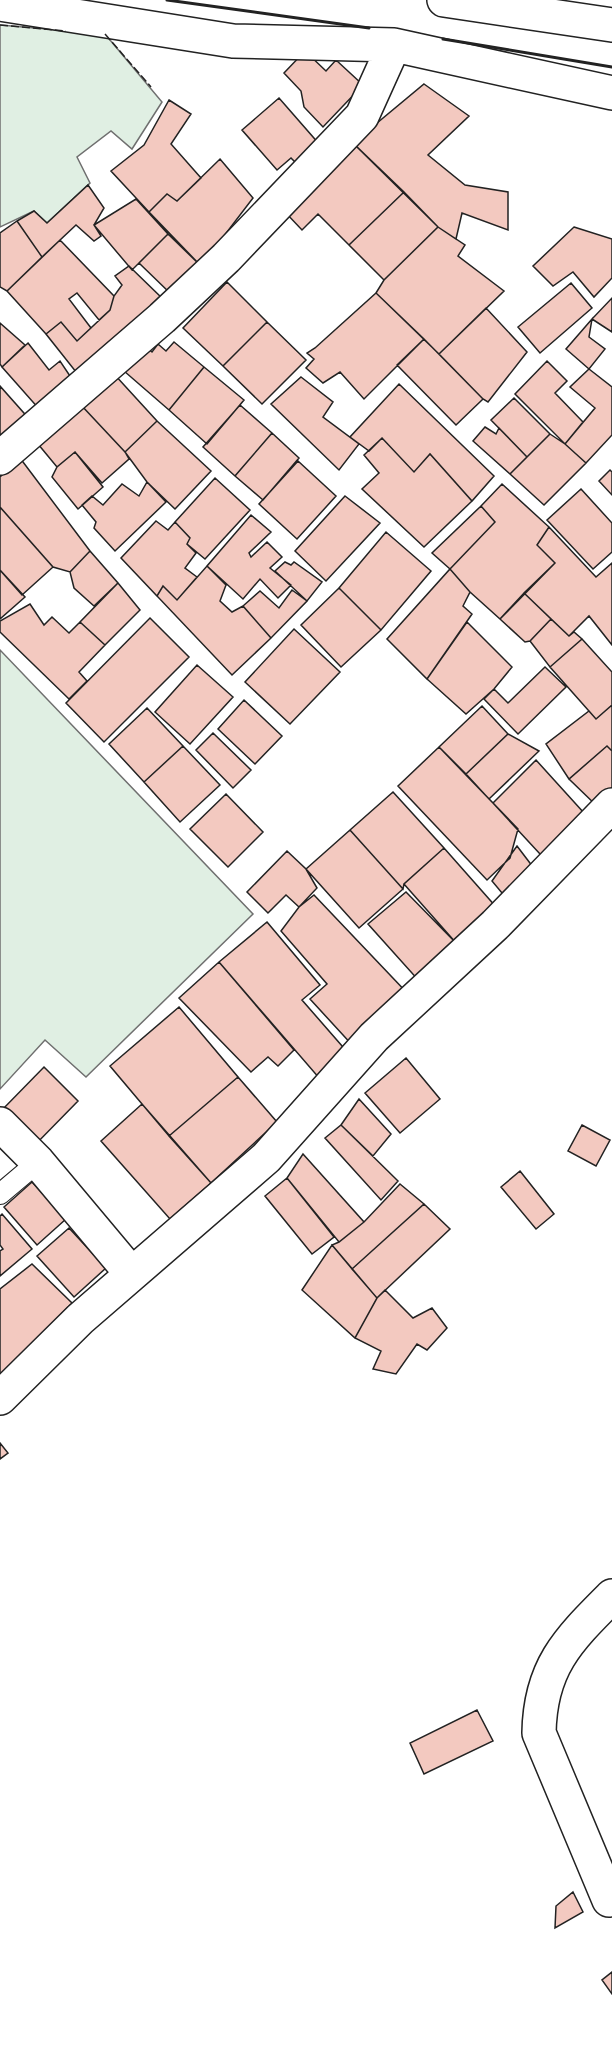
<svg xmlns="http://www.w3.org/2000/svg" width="612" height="2063" font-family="Arial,sans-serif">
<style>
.green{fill:#e0efe3;stroke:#6f6f6f;stroke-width:1.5}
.building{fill:#f3c9c0;stroke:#222;stroke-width:1.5}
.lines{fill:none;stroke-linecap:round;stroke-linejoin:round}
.lane-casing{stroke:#222;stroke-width:22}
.street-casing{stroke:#222;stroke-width:36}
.highway-casing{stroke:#222;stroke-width:36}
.lane{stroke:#fff;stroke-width:20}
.street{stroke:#fff;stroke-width:33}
.highway{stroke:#fff;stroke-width:33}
.fence{stroke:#222;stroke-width:1.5;stroke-dasharray:8 3;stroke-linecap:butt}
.wall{stroke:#222;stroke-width:3}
</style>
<rect width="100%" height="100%" fill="#fff"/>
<path class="green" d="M 0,25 L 105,34 L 162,102 L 132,149 L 111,131 L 77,157 L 90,183 L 47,223 L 34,211 L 0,227 Z
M 0,650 L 253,914 L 86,1077 L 45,1040 L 0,1089 Z"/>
<path class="building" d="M 305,51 L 326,71 L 336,60 L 363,85 L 323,127 L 304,107 L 301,91 L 284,73 Z
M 424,84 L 469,116 L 428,155 L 465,185 L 508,192 L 508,230 L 462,213 L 456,239 L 438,227 L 353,143 Z
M 279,98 L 320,145 L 298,165 L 291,158 L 277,170 L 242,130 Z
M 169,100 L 191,114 L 171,144 L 201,178 L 177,201 L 167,194 L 149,212 L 111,171 L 144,145 Z
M 353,143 L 404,192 L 349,245 L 318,214 L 302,230 L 285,212 Z
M 220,159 L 253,198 L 201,266 L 149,212 L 167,194 L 177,201 Z
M 88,185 L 104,208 L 94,225 L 101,236 L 94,241 L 76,225 L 42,257 L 17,221 L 34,211 L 47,223 Z
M 404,192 L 438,227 L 384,280 L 349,245 Z
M 136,199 L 168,234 L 132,270 L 94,225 Z
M 17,221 L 42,257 L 7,291 L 0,287 L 0,233 Z
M 438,227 L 465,245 L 458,256 L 504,291 L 439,354 L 376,293 L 384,280 Z
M 574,227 L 612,239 L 612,278 L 594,297 L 573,272 L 553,286 L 533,266 Z
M 168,234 L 201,266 L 172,295 L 139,263 Z
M 60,240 L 114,296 L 110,310 L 99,320 L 77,293 L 69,299 L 91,328 L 77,341 L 61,322 L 46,334 L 7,291 Z
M 129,266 L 166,302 L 80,377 L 46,334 L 61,322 L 77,341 L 110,310 L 114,296 L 122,285 L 115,276 Z
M 227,282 L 267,322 L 223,366 L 183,328 Z
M 571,283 L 592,308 L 540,353 L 518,327 Z
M 376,293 L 424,339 L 364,399 L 340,372 L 323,383 L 306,368 L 314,359 L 307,353 L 315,348 Z
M 612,298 L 612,332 L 592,319 Z
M 486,308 L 527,352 L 488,402 L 483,399 L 439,354 Z
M 592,319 L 589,337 L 605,349 L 589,369 L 566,349 Z
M 267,322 L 306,360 L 262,404 L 223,366 Z
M 0,323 L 25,345 L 2,367 L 0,364 Z
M 424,339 L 483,399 L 456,425 L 397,365 Z
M 174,342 L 204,367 L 169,410 L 124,371 L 145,346 L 152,352 L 158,344 L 166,351 Z
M 28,343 L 49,370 L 60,361 L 72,379 L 40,410 L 2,367 Z
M 547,361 L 567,381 L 555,393 L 583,422 L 565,444 L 515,394 Z
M 204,367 L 244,400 L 207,444 L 169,410 Z
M 589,369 L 612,387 L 612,435 L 586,463 L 565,444 L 595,408 L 570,387 Z
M 114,374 L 157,421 L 125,452 L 81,405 Z
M 301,377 L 333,402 L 323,417 L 359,444 L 339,470 L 271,404 Z
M 399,384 L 494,476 L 472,501 L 430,454 L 414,472 L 382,438 L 369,451 L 350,437 Z
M 0,386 L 31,421 L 7,441 L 0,434 Z
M 514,398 L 550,434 L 527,457 L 491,420 Z
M 81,405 L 125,452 L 129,459 L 102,483 L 75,452 L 57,467 L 38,444 Z
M 240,405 L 272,433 L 235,476 L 203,447 Z
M 157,421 L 211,471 L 175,509 L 147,482 L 125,452 Z
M 485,427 L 496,434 L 499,428 L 527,457 L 510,474 L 473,441 Z
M 272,433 L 299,458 L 263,500 L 235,476 Z
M 550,434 L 565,444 L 586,463 L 544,505 L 510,474 Z
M 382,438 L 414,472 L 430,454 L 472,501 L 424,547 L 362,489 L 379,473 L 364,455 Z
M 75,452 L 103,487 L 78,509 L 52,477 L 57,467 Z
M 20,458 L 90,551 L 70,572 L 53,567 L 0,507 L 0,477 Z
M 298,461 L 336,496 L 297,539 L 259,504 Z
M 610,470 L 612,472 L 612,495 L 599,481 Z
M 215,478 L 250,510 L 205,559 L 187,544 L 190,538 L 175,522 Z
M 147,482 L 166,502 L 115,551 L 94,528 L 96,522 L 82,505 L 92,496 L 103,505 L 122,484 L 139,496 Z
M 502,484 L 549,527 L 537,545 L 555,563 L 500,619 L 470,592 L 450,569 L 495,522 L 481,506 Z
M 581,489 L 612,523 L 612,552 L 593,569 L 547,520 Z
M 345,496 L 380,523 L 326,581 L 295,551 Z
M 481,506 L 495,522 L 450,569 L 432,553 Z
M 0,507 L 53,567 L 22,595 L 0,570 Z
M 251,515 L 271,532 L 249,553 L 251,557 L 267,542 L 282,557 L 270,568 L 291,585 L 278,598 L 260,579 L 243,599 L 207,566 Z
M 156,521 L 168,530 L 175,522 L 190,538 L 187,544 L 196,553 L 185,568 L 197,577 L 177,600 L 163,586 L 157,596 L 121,558 Z
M 549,527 L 596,577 L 612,563 L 612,645 L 589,616 L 569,636 L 524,593 L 555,563 L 537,545 Z
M 386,532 L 431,571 L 381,630 L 339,588 Z
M 90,551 L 118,583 L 94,606 L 74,588 L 70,572 Z
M 285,562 L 291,565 L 294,562 L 322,582 L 307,601 L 275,571 Z
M 207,566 L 226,585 L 220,601 L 232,612 L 243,606 L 271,638 L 232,675 L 157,596 L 163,586 L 177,600 Z
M 450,569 L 470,592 L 463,606 L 472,614 L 427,679 L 387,639 Z
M 0,570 L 25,597 L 0,619 Z
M 118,583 L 140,610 L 105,645 L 80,622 Z
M 339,588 L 381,630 L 341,667 L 301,625 Z
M 292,590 L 307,601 L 271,638 L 243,606 L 260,591 L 279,608 Z
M 524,593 L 551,619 L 530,641 L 525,642 L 500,619 Z
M 30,604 L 44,625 L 52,617 L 69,633 L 80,622 L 105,645 L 79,672 L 87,681 L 69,699 L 0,632 L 0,621 Z
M 150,618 L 189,657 L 104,742 L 66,703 Z
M 551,619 L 569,636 L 574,632 L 582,639 L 550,667 L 530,641 Z
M 467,622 L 512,667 L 494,689 L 466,714 L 427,679 Z
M 294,629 L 340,672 L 290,724 L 245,682 Z
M 582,639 L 612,672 L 612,705 L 596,719 L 550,667 Z
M 197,665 L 233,697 L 190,744 L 155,712 Z
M 545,667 L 566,687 L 518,734 L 484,699 L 494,689 L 508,703 Z
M 244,700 L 282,736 L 255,764 L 218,729 Z
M 612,705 L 612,751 L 607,746 L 569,779 L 546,744 L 589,711 L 596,719 Z
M 482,706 L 508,734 L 466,774 L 439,747 Z
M 147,708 L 183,746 L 144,782 L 109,744 Z
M 213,733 L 251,770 L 233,788 L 196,750 Z
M 508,734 L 539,751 L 489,799 L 466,774 Z
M 183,746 L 220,785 L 180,822 L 144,782 Z
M 607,746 L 612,751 L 612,796 L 600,809 L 569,779 Z
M 439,747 L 518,829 L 510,858 L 487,880 L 398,786 Z
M 536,760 L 594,824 L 552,867 L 493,803 Z
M 393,792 L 444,848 L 404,884 L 403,889 L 350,830 Z
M 226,794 L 263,832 L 228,867 L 190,829 Z
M 350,830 L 403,889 L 359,928 L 306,869 Z
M 517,846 L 536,871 L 507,899 L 492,881 Z
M 444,848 L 497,908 L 457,944 L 404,884 Z
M 287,851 L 306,869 L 317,888 L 299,907 L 286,895 L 268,913 L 247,892 Z
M 406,892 L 457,944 L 420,982 L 368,924 Z
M 314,895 L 410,996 L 354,1047 L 310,999 L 327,984 L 281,931 L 299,907 Z
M 267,922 L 320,985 L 302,1000 L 349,1054 L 320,1079 L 219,962 Z
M 219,962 L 294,1050 L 278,1066 L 268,1057 L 251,1072 L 179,998 Z
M 179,1007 L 238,1077 L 169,1136 L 110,1066 Z
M 406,1058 L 440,1099 L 400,1133 L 365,1093 Z
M 44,1067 L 78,1101 L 32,1148 L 0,1112 Z
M 238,1077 L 277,1122 L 211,1183 L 169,1136 Z
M 359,1099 L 391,1134 L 373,1156 L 341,1125 Z
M 142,1104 L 211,1183 L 170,1219 L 101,1141 Z
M 341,1125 L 398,1181 L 381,1200 L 325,1138 Z
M 582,1125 L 610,1140 L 596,1166 L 568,1151 Z
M 303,1154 L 364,1222 L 339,1242 L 287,1178 Z
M 520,1171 L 554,1214 L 536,1229 L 501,1187 Z
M 287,1178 L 334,1237 L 312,1254 L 265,1196 Z
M 32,1182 L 66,1219 L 37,1245 L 4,1207 Z
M 400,1184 L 424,1204 L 352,1269 L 332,1245 L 339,1242 L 364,1222 Z
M 424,1204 L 450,1229 L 377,1298 L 352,1269 Z
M 2,1214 L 32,1249 L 0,1276 L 0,1251 L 3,1249 L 0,1245 L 0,1216 Z
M 69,1228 L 106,1268 L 74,1297 L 37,1256 Z
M 332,1245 L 377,1298 L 355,1338 L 302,1290 Z
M 32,1264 L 72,1303 L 0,1376 L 0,1289 Z
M 385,1290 L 413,1318 L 432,1308 L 447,1328 L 427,1350 L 417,1344 L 396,1374 L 373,1369 L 381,1351 L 355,1338 L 377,1298 Z
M 0,1443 L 8,1453 L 0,1459 Z
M 477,1710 L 493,1741 L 424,1774 L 410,1743 Z
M 573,1892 L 583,1912 L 555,1928 L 556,1906 Z
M 612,1972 L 612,1994 L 602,1980 Z"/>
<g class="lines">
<g class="lane-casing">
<path id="lane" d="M 0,1194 L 38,1162"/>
</g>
<g class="street-casing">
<path id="street" d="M 0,4 L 233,41 L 394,45 L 612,93
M 0,458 L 162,318 L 226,258 L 362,116 L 394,45
M 0,1124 L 38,1162 L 131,1273
M 0,1398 L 80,1319 L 266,1158 L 374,1037 L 495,925 L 612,805
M 609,1900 L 539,1733 C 540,1667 568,1640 612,1596"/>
</g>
<g class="highway-casing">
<path id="highway" d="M 444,0 L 612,25"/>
</g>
<use href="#lane" class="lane"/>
<use href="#street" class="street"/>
<use href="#highway" class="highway"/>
<path class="fence" d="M 0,25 L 66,31
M 105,34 L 151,87"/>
<path class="wall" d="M 167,0 L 369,28
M 443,39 L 612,67"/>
</g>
</svg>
